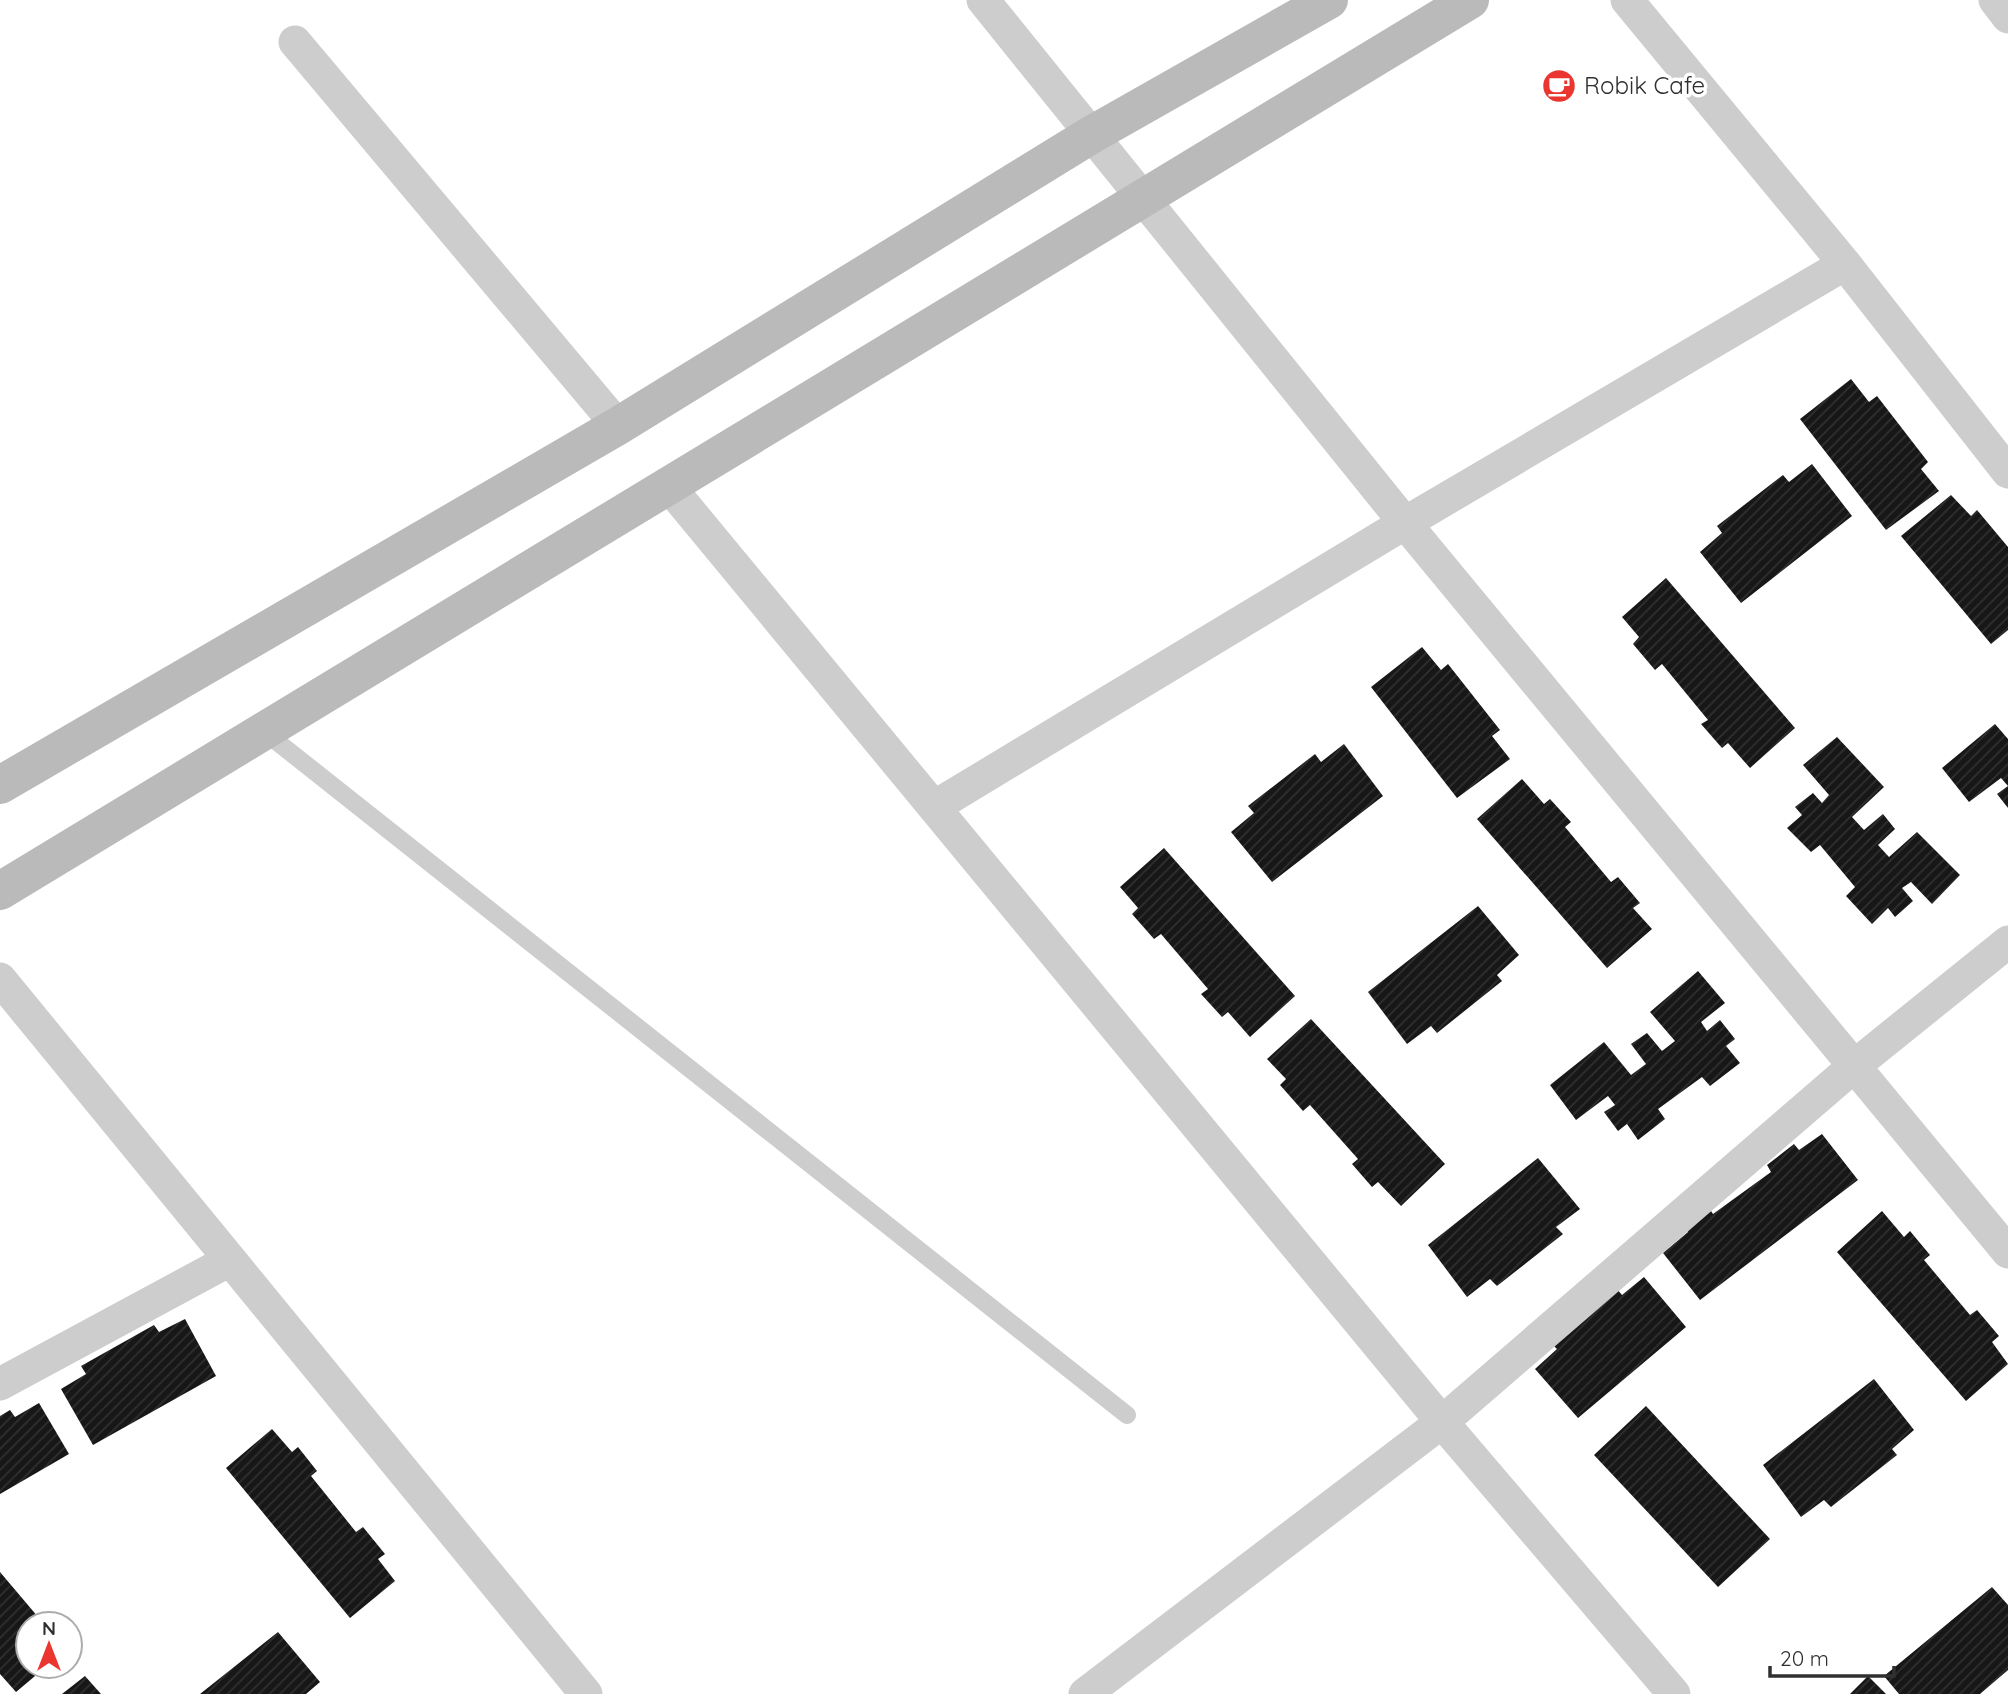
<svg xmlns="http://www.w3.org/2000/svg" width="2008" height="1694" font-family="Quicksand,sans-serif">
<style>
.building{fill:url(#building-hatch)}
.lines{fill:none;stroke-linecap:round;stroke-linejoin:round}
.lane{stroke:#cdcdcd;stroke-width:18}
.street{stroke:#cdcdcd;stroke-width:33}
.secondary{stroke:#bababa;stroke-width:38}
.labels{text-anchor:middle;stroke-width:7;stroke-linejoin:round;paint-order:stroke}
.poi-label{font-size:24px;fill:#303030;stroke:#fff;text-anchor:start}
</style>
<defs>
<pattern id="building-hatch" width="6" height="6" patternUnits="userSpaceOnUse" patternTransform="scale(1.75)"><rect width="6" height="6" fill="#171717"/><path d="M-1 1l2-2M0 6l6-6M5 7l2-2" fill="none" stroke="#303030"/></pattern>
</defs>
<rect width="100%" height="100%" fill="#fff"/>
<path class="building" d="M 1851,379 L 1869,402 L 1877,396 L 1928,462 L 1921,469 L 1939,491 L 1886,530 L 1800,419 Z
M 1812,464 L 1852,516 L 1741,603 L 1700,552 L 1722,533 L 1717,526 L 1783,475 L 1789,482 Z
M 1951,495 L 1971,516 L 1977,510 L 2008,547 L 2008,630 L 1991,644 L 1901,536 Z
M 1666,578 L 1795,728 L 1750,768 L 1728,743 L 1722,748 L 1701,724 L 1708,720 L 1662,664 L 1655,670 L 1633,644 L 1639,637 L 1622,617 Z
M 1422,647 L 1441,670 L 1448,664 L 1500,730 L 1492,736 L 1510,759 L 1457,798 L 1371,687 Z
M 1995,724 L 2008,739 L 2008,786 L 2001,778 L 1969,802 L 1942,768 Z
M 1837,737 L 1884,787 L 1852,817 L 1864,830 L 1883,814 L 1895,829 L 1878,845 L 1889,857 L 1917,832 L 1960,875 L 1932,904 L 1911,882 L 1902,888 L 1913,901 L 1895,917 L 1888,908 L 1872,924 L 1846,896 L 1855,887 L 1820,845 L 1811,852 L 1787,828 L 1802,815 L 1795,807 L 1813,793 L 1822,803 L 1829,795 L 1803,765 Z
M 1344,744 L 1383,796 L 1272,882 L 1231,832 L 1254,813 L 1248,806 L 1315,754 L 1321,762 Z
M 1522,779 L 1544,804 L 1550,799 L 1571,822 L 1565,827 L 1611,882 L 1618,877 L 1640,903 L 1633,908 L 1652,929 L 1607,968 L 1477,819 Z
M 2008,786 L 2008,808 L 1997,794 Z
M 1164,848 L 1295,996 L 1250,1037 L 1228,1012 L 1222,1017 L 1201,994 L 1208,989 L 1161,934 L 1154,939 L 1132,914 L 1138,908 L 1120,887 Z
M 1478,906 L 1519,955 L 1497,975 L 1502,981 L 1437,1033 L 1431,1026 L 1407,1044 L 1368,992 Z
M 1698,971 L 1725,1003 L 1701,1022 L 1707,1031 L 1720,1020 L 1735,1039 L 1726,1046 L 1740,1063 L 1710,1086 L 1702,1077 L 1658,1109 L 1665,1119 L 1638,1140 L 1627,1124 L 1618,1131 L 1604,1112 L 1615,1105 L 1608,1096 L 1576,1120 L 1550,1085 L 1604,1042 L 1631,1075 L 1646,1064 L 1631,1044 L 1647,1033 L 1662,1051 L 1675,1041 L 1650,1012 Z
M 1311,1019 L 1445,1164 L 1401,1206 L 1378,1182 L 1372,1187 L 1352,1164 L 1358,1159 L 1310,1105 L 1303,1111 L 1280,1085 L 1286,1079 L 1267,1059 Z
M 1822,1134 L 1858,1180 L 1700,1300 L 1663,1253 L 1688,1232 L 1684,1226 L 1709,1208 L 1713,1214 L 1771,1172 L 1767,1165 L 1794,1144 L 1799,1150 Z
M 1538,1158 L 1580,1209 L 1556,1227 L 1563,1234 L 1497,1286 L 1490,1279 L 1467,1297 L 1428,1245 Z
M 1882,1211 L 1904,1237 L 1910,1231 L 1930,1255 L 1924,1260 L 1970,1315 L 1977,1310 L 1999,1336 L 1992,1342 L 2008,1364 L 1966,1401 L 1837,1252 Z
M 1644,1277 L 1686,1327 L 1578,1418 L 1535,1369 L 1557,1349 L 1551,1343 L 1616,1288 L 1622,1295 Z
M 185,1319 L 216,1376 L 93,1445 L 61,1389 L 86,1374 L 81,1366 L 154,1325 L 159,1332 Z
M 1874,1379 L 1914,1430 L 1892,1449 L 1897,1455 L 1831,1507 L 1824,1500 L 1801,1517 L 1763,1465 Z
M 39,1403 L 69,1454 L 0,1494 L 0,1416 L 10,1410 L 15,1417 Z
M 1646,1406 L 1770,1539 L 1718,1587 L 1594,1455 Z
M 272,1429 L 292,1452 L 298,1447 L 317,1471 L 311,1476 L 356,1532 L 363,1527 L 385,1554 L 378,1559 L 395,1581 L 350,1618 L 226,1468 Z
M 0,1572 L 44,1624 L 28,1624 L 28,1666 L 47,1666 L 16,1692 L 0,1674 Z
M 1992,1587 L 2008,1605 L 2008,1670 L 1980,1694 L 1899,1694 L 1884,1676 Z
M 278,1632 L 320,1682 L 306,1694 L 200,1694 Z
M 85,1676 L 101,1694 L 62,1694 Z
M 1868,1676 L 1886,1694 L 1850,1694 Z"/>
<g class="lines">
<path class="lane" d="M 266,733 L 1127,1415"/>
<path class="street" d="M 983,0 L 1405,523 L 2008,1252
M 1627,0 L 1845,264 L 2008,472
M 1995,0 L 2008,17
M 295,42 L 618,426
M 667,484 L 1442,1422 L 1674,1694
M 934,807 L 1405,523 L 1845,264
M 0,979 L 586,1694
M 0,1384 L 228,1261
M 1085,1694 L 1442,1422 L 1853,1067 L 2008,942"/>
<path class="secondary" d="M 0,785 L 618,426 L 1091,135 L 1329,0
M 0,891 C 492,597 978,293 1470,0"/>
</g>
<defs>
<g id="cafe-disc" transform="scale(1.75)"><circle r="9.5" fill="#ea362f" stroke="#fff"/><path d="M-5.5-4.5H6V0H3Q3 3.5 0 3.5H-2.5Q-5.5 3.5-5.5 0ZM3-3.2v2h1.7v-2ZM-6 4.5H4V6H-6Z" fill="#fff"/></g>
</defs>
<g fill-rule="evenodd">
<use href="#cafe-disc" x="1559" y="86"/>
</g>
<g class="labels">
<g class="poi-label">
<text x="1584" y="94">Robik Cafe</text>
</g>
</g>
<g transform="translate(49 1645)"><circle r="33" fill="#ffffff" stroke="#acacac" stroke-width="2"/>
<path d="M0-5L12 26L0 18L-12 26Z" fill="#ea362f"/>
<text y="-10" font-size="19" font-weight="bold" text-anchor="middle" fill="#303030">N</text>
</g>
<path d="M1770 1666v10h124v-10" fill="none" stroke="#303030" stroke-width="3.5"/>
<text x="1780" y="1666" font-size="21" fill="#303030" stroke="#ffffff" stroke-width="5" paint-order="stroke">20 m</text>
</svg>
